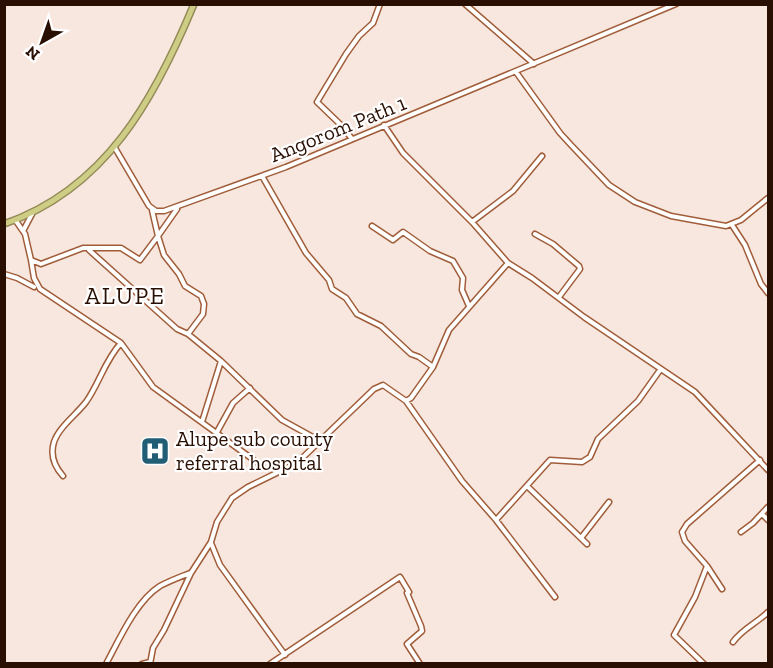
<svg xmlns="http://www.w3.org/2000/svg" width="773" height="668" font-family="'Zilla Slab',serif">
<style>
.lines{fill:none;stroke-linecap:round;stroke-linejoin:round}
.minor-casing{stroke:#a15d39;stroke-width:7}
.highway-casing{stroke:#948a57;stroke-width:8}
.minor{stroke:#fff;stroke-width:4}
.highway{stroke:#cecd85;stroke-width:5}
.labels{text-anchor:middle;stroke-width:4.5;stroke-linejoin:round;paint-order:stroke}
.street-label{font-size:21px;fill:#290e02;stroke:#fff}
.poi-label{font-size:21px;fill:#290e02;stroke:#fff;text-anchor:start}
.quarter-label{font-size:24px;letter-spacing:1.5px;fill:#290e02;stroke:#fff}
</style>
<rect width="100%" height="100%" fill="#f7e7df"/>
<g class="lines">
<g class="minor-casing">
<path id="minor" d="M 465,4 L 534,64
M 516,72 L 560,133 L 571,145 L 609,185 L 635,202 L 671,216 L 726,226 L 741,220 L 768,198
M 352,139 L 342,126 L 317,102 L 346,54 L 359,36 L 373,23 L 380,4
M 115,148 L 149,206 L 156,211 L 164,211 L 286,167 L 676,4
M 262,176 L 306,253 L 329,280 L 332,289 L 346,298 L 357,314 L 381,326 L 411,354 L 419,357 L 433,367
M 177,209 L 158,236 L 164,255 L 179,274 L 185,286 L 201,296 L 204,304 L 203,314 L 188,334 L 221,361 L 282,420 L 320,441
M 16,221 L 25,234 L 31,260 L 41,264 L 83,248 L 121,248 L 140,260 L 158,236 L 152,210
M 472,222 L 513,191 L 542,156
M 732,225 L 745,245 L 761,284 L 768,293
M 372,226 L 393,240 L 403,232 L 430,251 L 453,261 L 463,278 L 462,290 L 469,306
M 23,231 L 32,214
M 535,234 L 553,244 L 579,266 L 580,269 L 559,297
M 89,250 L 177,329 L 188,334
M 31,260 L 34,278 L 40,289 L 121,343 L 153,387 L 262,466
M 508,263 L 532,278 L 584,317 L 695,392 L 768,470
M 4,274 L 17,278 L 34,287
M 406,401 L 462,481 L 496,520 L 555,597
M 202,422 L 221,361
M 217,432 L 233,403 L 250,388
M 63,476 C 54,466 50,455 54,442 C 59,427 76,415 86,402 C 99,384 105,360 121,343
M 527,486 L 587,544
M 762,514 L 768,520
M 496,520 L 550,460 L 582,462 L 590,457 L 598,439 L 638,401 L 660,370
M 741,532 L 753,523 L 768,507
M 581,538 L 609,502
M 211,543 L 220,565 L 285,655
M 707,566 L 722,589
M 733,642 C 742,629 757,623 768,612
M 106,664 C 119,640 136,601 160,586 C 169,581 180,577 190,573
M 142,664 L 150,662
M 150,664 L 153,648 L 164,630 L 191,573 L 211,542 L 217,522 L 232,498 L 248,487 L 297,463 L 374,389 L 383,385 L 406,401 L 411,398 L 433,367 L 449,330 L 508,263 L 472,222 L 403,153 L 384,125
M 270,664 L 400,577 L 409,592 L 407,593 L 421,626 L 422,631 L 407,644 L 420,664
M 704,664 L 674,635 L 695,597 L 707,566 L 685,541 L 682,532 L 687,524 L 760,460"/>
</g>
<g class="highway-casing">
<path id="highway" d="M 4,224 C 106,189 155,98 194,4"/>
</g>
<use href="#minor" class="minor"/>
<use href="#highway" class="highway"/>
</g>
<defs>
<g id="hospital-square" transform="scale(1.5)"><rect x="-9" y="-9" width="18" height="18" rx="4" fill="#215d75" stroke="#fff"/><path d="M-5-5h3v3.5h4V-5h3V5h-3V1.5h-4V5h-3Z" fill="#fff"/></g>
</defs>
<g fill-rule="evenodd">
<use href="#hospital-square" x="155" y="451"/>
</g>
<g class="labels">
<g class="street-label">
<text transform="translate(338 129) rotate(-22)" y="7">Angorom Path 1</text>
</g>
<g class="poi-label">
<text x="176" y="446">Alupe sub county<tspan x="176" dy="24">referral hospital</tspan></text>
</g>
<g class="quarter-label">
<text x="125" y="304">ALUPE</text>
</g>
</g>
<rect width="773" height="668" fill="none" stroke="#290e02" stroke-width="12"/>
<g transform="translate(42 42) rotate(220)" stroke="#ffffff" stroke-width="4.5" paint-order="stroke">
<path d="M0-4.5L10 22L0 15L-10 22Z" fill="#290e02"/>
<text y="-9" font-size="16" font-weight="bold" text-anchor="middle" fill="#290e02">N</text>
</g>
</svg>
